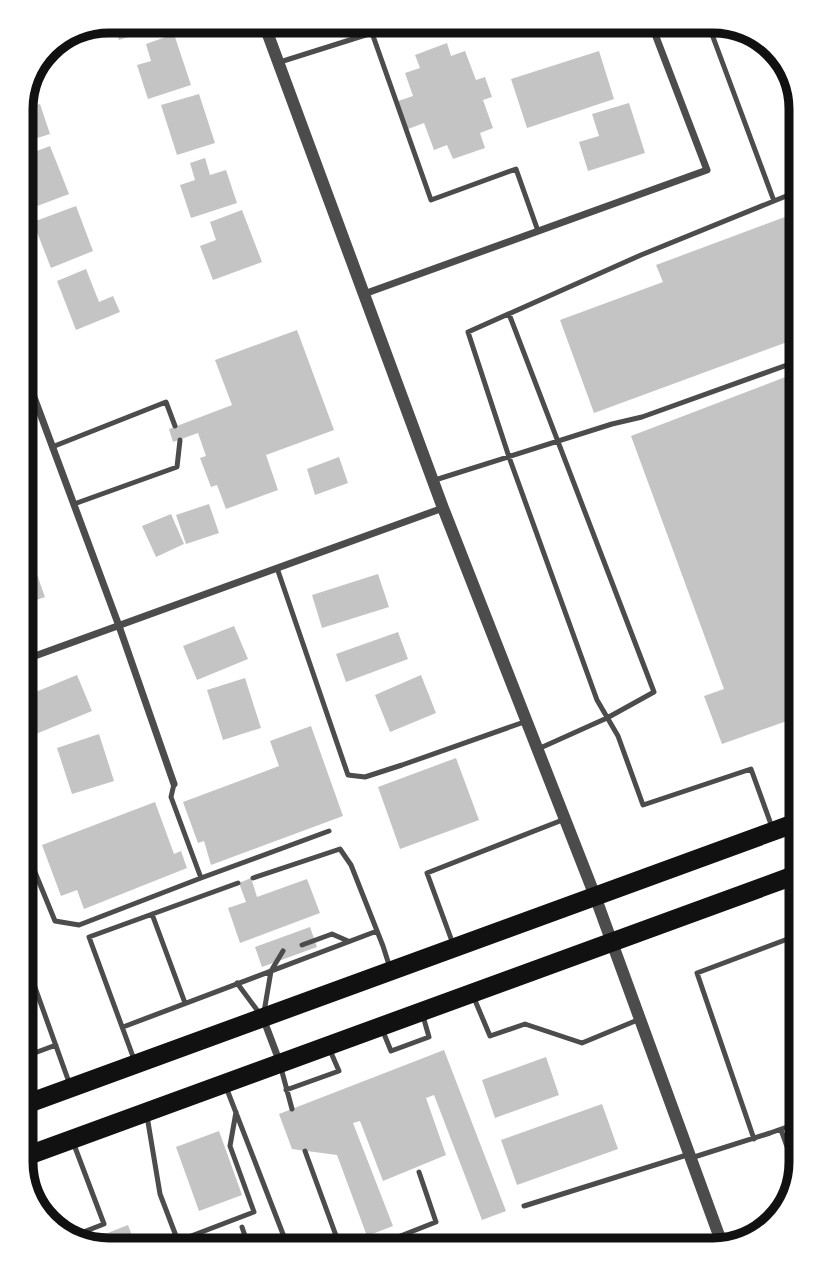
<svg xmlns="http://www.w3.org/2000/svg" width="822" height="1271" font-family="Poppins,sans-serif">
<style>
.building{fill:#c4c4c4}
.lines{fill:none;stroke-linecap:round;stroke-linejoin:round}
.service{stroke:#4c4c4c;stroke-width:5}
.minor{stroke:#4c4c4c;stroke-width:7}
.tertiary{stroke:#4c4c4c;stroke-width:12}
.trunk{stroke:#111;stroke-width:19}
.rim{fill:none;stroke:#111;stroke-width:9}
</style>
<rect width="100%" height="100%" fill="#fff"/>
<path class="building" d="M 112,21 L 174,21 L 174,22 L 119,40 Z
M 174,34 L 191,85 L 148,99 L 137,65 L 151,61 L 146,44 Z
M 447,43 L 451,56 L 465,51 L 476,80 L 485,77 L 492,97 L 483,100 L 493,128 L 480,133 L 485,148 L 453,159 L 447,145 L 434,150 L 424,123 L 408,129 L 398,101 L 413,96 L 405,73 L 420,68 L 415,55 Z
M 599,51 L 614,99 L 527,128 L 511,79 Z
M 199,94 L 215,143 L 177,155 L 161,105 Z
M 22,100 L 25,109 L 40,104 L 50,134 L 21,143 Z
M 629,103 L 645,153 L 588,171 L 579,142 L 599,136 L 592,114 Z
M 50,146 L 69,194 L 32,208 L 21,180 L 21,157 Z
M 205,158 L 210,175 L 226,170 L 237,203 L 191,218 L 180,185 L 195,180 L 190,163 Z
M 76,206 L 93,251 L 51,268 L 33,222 Z
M 242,210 L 262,262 L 213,280 L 200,246 L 216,240 L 210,222 Z
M 801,211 L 801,337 L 594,413 L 560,320 L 663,282 L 656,265 Z
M 86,269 L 99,302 L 113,296 L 120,312 L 76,330 L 57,281 Z
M 297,330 L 334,430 L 266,455 L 278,490 L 226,509 L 217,485 L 211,487 L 200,458 L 206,456 L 198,433 L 173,442 L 169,429 L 232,405 L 215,360 Z
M 801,371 L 801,716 L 722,744 L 704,696 L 724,689 L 631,436 Z
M 339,457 L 348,483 L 315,495 L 307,469 Z
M 209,504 L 219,533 L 186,544 L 176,515 Z
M 171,514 L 184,544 L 156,557 L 142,526 Z
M 31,558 L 45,597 L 21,605 L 21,562 Z
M 378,574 L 389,607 L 322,628 L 312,595 Z
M 234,626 L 248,659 L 197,680 L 183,646 Z
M 398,632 L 408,659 L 346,682 L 336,654 Z
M 77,675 L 92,711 L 26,738 L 21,726 L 21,698 Z
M 421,675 L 436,713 L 390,732 L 375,695 Z
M 245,678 L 261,728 L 223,740 L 207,690 Z
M 311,726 L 343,816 L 211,865 L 204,841 L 198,843 L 183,802 L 279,766 L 270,741 Z
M 99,734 L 114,781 L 72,794 L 57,748 Z
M 456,758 L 479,820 L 400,849 L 378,787 Z
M 155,802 L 174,854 L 181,851 L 187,868 L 84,909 L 77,890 L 61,896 L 42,845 Z
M 251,878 L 257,897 L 307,879 L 320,913 L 240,943 L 228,908 L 246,902 L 239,883 Z
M 310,927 L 317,947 L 262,967 L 255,947 Z
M 444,1050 L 506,1211 L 482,1220 L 434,1095 L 426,1098 L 446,1155 L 383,1181 L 360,1121 L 353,1123 L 393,1226 L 367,1236 L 337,1155 L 292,1149 L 279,1114 Z
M 546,1057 L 559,1095 L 495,1118 L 482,1080 Z
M 602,1104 L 618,1149 L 517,1185 L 501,1140 Z
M 219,1131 L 242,1195 L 199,1211 L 176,1147 Z
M 128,1225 L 137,1249 L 103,1250 L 82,1243 Z"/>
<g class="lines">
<path class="service" d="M 707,21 L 774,201
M 280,62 L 372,33 L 431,200 L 516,169 L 538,231
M 509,314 L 654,692 L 607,718 L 538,749
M 52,447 L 166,402 L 175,426
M 435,480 L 612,424 L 642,417 L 801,360
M 74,504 L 177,467 L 180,440
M 277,568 L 348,775 L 365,777 L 402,765 L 527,721
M 174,784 L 171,797 L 201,878
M 772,827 L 751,769 L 643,805 L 618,736 L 597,700 L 509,457 L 468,332 L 641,255 L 801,190
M 21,838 L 55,921 L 79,925 L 201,878 L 329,831
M 253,878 L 340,849 L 351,865 L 383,946 L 390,968
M 152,914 L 185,1003
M 453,944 L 427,873 L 565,819
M 302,945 L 332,934 L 348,941
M 21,968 L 27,965 L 70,1085
M 237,983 L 260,1014
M 474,998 L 490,1036 L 525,1024 L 582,1043 L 640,1019
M 264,1012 L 271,971 L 283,951
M 123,1027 L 377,931
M 382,1029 L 391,1051 L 429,1037 L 423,1016
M 21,1058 L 56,1045
M 135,1062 L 89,937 L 238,883
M 281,1068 L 292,1109
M 226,1087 L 288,1247
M 286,1090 L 339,1071 L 329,1048
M 147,1116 L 160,1194 L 181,1249
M 781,1130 L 798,1177
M 754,1139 L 697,973 L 801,934
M 305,1151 L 338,1241 L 322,1247
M 691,1158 L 770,1133 L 801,1122
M 524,1206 L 690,1154
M 242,1227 L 249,1248
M 68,1238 L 104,1224 L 73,1142
M 178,1241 L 254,1212 L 230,1146 L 236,1112
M 338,1241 L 362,1246
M 375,1246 L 436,1222 L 419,1172"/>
<path class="minor" d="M 364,294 L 707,170 L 650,21
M 21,362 L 119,626 L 174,784
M 21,661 L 443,508
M 263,1018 L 280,1063"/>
<path class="tertiary" d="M 263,21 L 443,508 L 595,896 L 721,1241"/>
<path class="trunk" d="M 21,1106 L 801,821
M 21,1158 L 801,873"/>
</g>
<path d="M0 0H822V1271H0ZM109 33H713A76 76 0 0 1 789 109V1162A76 76 0 0 1 713 1238H109A76 76 0 0 1 33 1162V109A76 76 0 0 1 109 33Z" fill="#fff" fill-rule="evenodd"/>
<path class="rim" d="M109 33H713A76 76 0 0 1 789 109V1162A76 76 0 0 1 713 1238H109A76 76 0 0 1 33 1162V109A76 76 0 0 1 109 33Z"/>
</svg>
